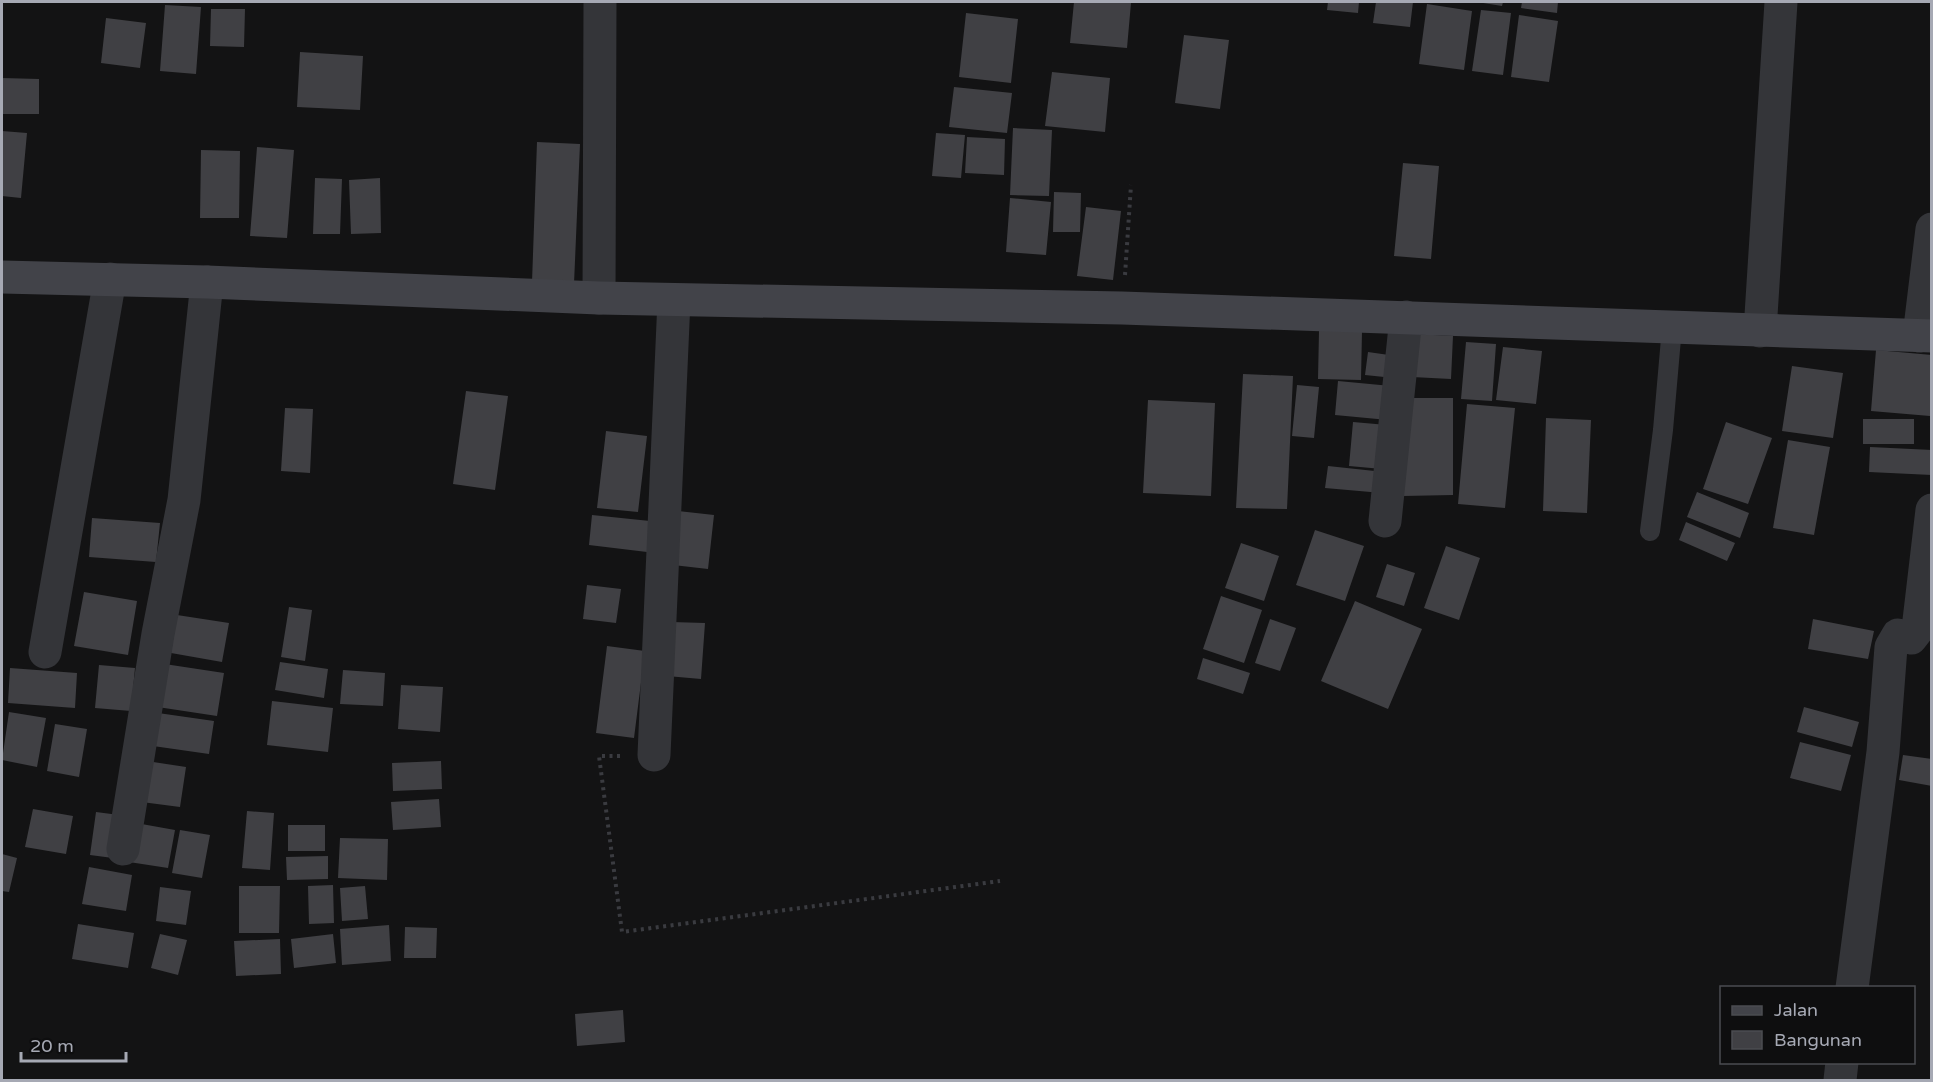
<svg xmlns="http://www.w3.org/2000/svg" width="1933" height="1082" font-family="'Varela Round',sans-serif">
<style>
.building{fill:#404044}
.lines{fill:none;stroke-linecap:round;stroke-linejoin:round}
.path{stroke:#3a3b40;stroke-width:4;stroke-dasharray:3 4.5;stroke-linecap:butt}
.lane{stroke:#343539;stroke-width:20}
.street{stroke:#343539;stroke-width:33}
.secondary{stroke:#424349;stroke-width:33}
</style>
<rect width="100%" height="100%" fill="#131314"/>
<path class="building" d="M 1074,2 L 1131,3 L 1127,48 L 1070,43 Z
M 1328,2 L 1359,2 L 1358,13 L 1327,10 Z
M 1376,2 L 1413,2 L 1410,27 L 1373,23 Z
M 1477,2 L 1503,2 L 1502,6 Z
M 1522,2 L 1558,2 L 1557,13 L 1521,8 Z
M 1427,4 L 1472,11 L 1464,70 L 1419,64 Z
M 165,5 L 201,7 L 196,74 L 160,71 Z
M 211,9 L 245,9 L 244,47 L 210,46 Z
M 1481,10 L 1511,13 L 1503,75 L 1472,71 Z
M 966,13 L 1018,19 L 1011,83 L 959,77 Z
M 1519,15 L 1558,21 L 1549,82 L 1511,77 Z
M 106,18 L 146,23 L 140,68 L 101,63 Z
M 1184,35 L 1229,40 L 1220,109 L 1175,103 Z
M 300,52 L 363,56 L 360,110 L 297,107 Z
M 1052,72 L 1110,78 L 1105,132 L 1045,126 Z
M 2,78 L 39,79 L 39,114 L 2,114 Z
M 954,87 L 1012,93 L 1007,133 L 949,127 Z
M 1013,128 L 1052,130 L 1049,196 L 1010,195 Z
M 2,131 L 27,133 L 21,198 L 2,196 Z
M 936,133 L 965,135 L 961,178 L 932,176 Z
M 967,137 L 1005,139 L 1004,175 L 965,173 Z
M 537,142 L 580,144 L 574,284 L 532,282 Z
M 257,147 L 294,150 L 287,238 L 250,236 Z
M 201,150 L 240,151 L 239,218 L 200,218 Z
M 1403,163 L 1439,166 L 1431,259 L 1394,256 Z
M 315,178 L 342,179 L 340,234 L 313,234 Z
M 380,178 L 381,233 L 351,234 L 349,180 Z
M 1054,192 L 1081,193 L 1080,232 L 1053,232 Z
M 1010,198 L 1051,202 L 1046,255 L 1006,252 Z
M 1086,207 L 1121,211 L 1113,280 L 1077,276 Z
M 1319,331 L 1362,331 L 1361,380 L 1318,379 Z
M 1414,334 L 1453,336 L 1451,379 L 1412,377 Z
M 1466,342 L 1496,344 L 1492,401 L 1461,399 Z
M 1503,347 L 1542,351 L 1536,404 L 1496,400 Z
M 1876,350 L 1932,355 L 1930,416 L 1871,411 Z
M 1368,352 L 1396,356 L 1394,378 L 1365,375 Z
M 1792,366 L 1843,373 L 1833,438 L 1782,431 Z
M 1243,374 L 1293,376 L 1287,509 L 1236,508 Z
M 1338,381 L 1391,386 L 1388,420 L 1335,415 Z
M 1297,385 L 1319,387 L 1314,438 L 1292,436 Z
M 466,391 L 508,396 L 495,490 L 453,484 Z
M 1403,398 L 1453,398 L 1453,495 L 1403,496 Z
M 1148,400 L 1215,403 L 1211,496 L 1143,493 Z
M 1467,404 L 1515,408 L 1505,508 L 1458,504 Z
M 285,408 L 313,409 L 310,473 L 281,471 Z
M 1546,418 L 1591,420 L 1587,513 L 1543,511 Z
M 1863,419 L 1914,419 L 1914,444 L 1863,444 Z
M 1353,422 L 1387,425 L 1382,469 L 1349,466 Z
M 1726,422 L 1772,438 L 1748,504 L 1703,489 Z
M 606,431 L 647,436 L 638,512 L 597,508 Z
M 1788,440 L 1830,447 L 1814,535 L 1773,528 Z
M 1870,447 L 1932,450 L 1932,475 L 1869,472 Z
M 1328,466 L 1384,472 L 1382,493 L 1325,488 Z
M 1697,492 L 1749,513 L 1740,538 L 1687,517 Z
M 678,511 L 714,515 L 708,569 L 673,565 Z
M 592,515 L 650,521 L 647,552 L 589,545 Z
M 92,518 L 160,523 L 156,562 L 89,557 Z
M 1686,522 L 1735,543 L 1727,561 L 1679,540 Z
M 1315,530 L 1364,546 L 1345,601 L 1296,585 Z
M 1241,543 L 1279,556 L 1264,601 L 1225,588 Z
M 1446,546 L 1480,558 L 1459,620 L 1424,608 Z
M 1387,564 L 1415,573 L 1404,606 L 1376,597 Z
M 587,585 L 621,589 L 616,623 L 583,619 Z
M 84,592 L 137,601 L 128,655 L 74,646 Z
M 1221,596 L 1262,610 L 1244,663 L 1203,649 Z
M 1355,601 L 1422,629 L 1388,709 L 1321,681 Z
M 289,607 L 312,610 L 305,661 L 281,657 Z
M 177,615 L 229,623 L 222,662 L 171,653 Z
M 1270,619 L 1296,628 L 1280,671 L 1255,663 Z
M 1813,619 L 1874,631 L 1868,659 L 1808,649 Z
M 671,622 L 705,623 L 701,679 L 667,676 Z
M 607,646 L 645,651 L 634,738 L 596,733 Z
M 1203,658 L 1250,673 L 1243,694 L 1197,679 Z
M 280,662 L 328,669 L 324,698 L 275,690 Z
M 158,663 L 224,673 L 217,716 L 151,706 Z
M 99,665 L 135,668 L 131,711 L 95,708 Z
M 10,668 L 77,673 L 75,708 L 8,703 Z
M 343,670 L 385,673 L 383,706 L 340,704 Z
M 401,685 L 443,687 L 440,732 L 398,729 Z
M 272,701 L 333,708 L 328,752 L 267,745 Z
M 1804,707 L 1859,722 L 1852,747 L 1797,732 Z
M 9,712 L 46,718 L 37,767 L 2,760 Z
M 151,712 L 214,721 L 209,754 L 146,745 Z
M 55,724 L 87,729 L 79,777 L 47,771 Z
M 1800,742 L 1851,755 L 1841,791 L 1790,778 Z
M 1903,755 L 1932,759 L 1932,786 L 1899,780 Z
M 140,760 L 186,767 L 180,807 L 134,801 Z
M 441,761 L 442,789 L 393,791 L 392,763 Z
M 439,799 L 441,827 L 393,830 L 391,802 Z
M 33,809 L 73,816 L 66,854 L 25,847 Z
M 247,811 L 274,813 L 270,870 L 242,868 Z
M 96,812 L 119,815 L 113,858 L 90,855 Z
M 136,823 L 175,830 L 168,868 L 129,862 Z
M 288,825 L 325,825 L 325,851 L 288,851 Z
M 180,830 L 210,835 L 202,878 L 172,873 Z
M 340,838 L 388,839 L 387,880 L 338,878 Z
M 2,854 L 17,858 L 9,892 L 2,891 Z
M 328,856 L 328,879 L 287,880 L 286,857 Z
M 89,867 L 132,875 L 126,911 L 82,904 Z
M 333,885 L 334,923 L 309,924 L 308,886 Z
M 239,886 L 280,886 L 279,933 L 239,933 Z
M 365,886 L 368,919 L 342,921 L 340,888 Z
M 160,887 L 191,891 L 186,925 L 156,921 Z
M 78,924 L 134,933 L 128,968 L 72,959 Z
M 389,925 L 391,961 L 342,965 L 340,929 Z
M 405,927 L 437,928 L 436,958 L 404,958 Z
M 160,934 L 187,940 L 178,975 L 151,968 Z
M 333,934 L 336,963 L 294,968 L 291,939 Z
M 280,939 L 281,974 L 236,976 L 234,941 Z
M 623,1010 L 625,1042 L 577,1046 L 575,1014 Z"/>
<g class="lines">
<path class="path" d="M 1125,275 L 1131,185
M 620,756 L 599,756 L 622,932 L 1000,881"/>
<path class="lane" d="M 1650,531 L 1663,430 L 1672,327"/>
<path class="street" d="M 599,298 L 600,2
M 1760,331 L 1781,2
M 1919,336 L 1932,229
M 1385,521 L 1406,317
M 45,652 L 110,279
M 654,755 L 674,300
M 123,849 L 158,634 L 184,500 L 207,282
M 1852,988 L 1883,752 L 1891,647 L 1898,635 L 1911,638 L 1918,629 L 1932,510
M 1840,1080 L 1842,1062"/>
<path class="secondary" d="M 2,277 L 207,282 L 599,298 L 1122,308 L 1932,336"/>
</g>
<rect width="1933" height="1082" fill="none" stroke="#a6a9b4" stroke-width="6"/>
<rect x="1720" y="986" width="195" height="78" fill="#0e0e0f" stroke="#4b4c51" stroke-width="1.5"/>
<rect x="1732" y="1006" width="30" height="9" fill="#424349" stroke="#4b4c51" stroke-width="1.5"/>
<text x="1774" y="1016" font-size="18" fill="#a6a9b4">Jalan</text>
<rect x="1732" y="1031" width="30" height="18" fill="#404044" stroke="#4b4c51" stroke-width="1.5"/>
<text x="1774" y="1046" font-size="18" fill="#a6a9b4">Bangunan</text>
<path d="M21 1052v9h105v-9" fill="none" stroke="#a6a9b4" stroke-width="3"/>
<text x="30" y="1052" font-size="18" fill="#a6a9b4" stroke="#0e0e0f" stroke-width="4.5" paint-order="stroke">20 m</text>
</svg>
